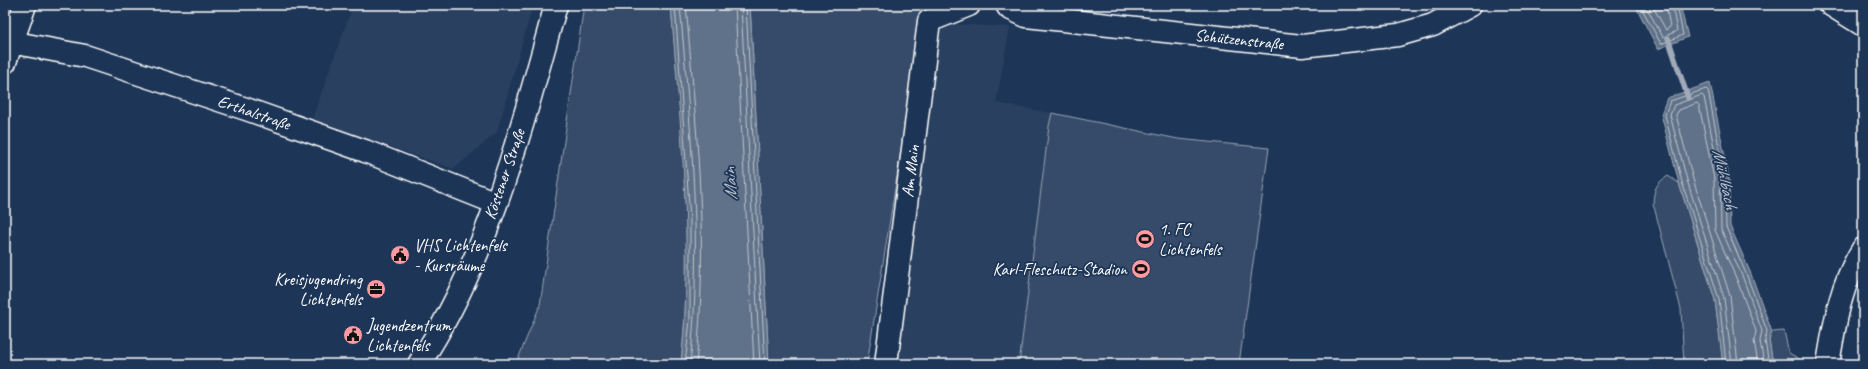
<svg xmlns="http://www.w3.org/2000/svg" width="1868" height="369" font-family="Caveat,sans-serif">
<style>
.built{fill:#2a4161}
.green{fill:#364b69;stroke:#9aa5b4}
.water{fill:#617289;stroke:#a0aab8}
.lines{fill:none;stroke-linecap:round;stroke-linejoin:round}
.shore{stroke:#c0c7d0;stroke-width:1}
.stream{stroke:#a0aab8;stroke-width:5.5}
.minor-casing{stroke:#fff;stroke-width:25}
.minor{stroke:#1d3557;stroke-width:22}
.labels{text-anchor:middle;stroke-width:3.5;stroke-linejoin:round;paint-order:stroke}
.street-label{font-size:17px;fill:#fff;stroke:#1d3557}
.poi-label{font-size:17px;fill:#fff;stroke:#1d3557;text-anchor:start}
.water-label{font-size:18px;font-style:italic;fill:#b8c0ca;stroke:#1d3557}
</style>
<rect width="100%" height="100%" fill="#1d3557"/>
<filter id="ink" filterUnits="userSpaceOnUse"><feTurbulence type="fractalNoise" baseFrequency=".025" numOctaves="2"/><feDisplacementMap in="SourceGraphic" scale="8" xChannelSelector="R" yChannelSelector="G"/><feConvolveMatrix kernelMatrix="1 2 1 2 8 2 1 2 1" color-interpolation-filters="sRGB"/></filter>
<g filter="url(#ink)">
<path class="built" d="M 353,5 L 533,5 L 497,132 L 454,169 L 312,119 Z
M 935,23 L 1010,27 L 996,103 L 1052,113 L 1049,126 L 1019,364 L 893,364 Z"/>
<path class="green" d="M 584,5 L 671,5 C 681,124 694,245 681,364 L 516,364 L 540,305 Z
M 750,5 L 919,5 L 923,13 L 867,364 L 769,364 Z
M 1052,113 L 1178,139 L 1269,148 L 1239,364 L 1019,364 L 1049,126 Z
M 1668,176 L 1679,183 L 1715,300 L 1723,364 L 1684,364 L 1681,309 L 1653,203 C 1654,189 1656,183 1668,176 Z
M 1784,331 L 1789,353 L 1803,361 L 1803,364 L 1773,364 L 1769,340 L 1772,332 Z"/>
<path class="water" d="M 671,5 L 750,5 L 769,364 L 681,364 C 694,245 680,124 671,5 Z
M 1635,5 L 1680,5 L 1688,37 L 1658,49 Z
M 1710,83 L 1729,177 L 1730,226 L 1751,274 L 1772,332 L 1769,340 L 1773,364 L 1723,364 L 1715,300 L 1679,183 L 1661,114 L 1667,98 Z"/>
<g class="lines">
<path class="shore" d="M 675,5 L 690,219 L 690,320 L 685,364
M 680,5 C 690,124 703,245 690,364
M 686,5 C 696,124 709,245 696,364
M 735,5 L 754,364
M 741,5 L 760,364
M 746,5 L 765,364
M 1640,5 L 1661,44 L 1683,35 L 1677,5
M 1645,5 L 1663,37 L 1677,31 L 1672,5
M 1652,5 L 1666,30 L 1670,27 L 1666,5
M 1726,364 L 1719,299 L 1682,182 L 1665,115 L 1670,101 L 1706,89 L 1708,90 L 1725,178 L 1726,227 L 1747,276 L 1767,331 L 1765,341 L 1769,364
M 1732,364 L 1724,298 L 1687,180 L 1670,115 L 1674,105 L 1702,95 L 1704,97 L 1720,178 L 1721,229 L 1743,278 L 1762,331 L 1760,341 L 1764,364
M 1738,364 L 1730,296 L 1693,179 L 1676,115 L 1679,110 L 1697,103 L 1699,105 L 1714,179 L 1715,230 L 1737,280 L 1756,331 L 1754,341 L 1758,364"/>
<path class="stream" d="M 1668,38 L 1688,98"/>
<g class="minor-casing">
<path id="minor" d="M 1007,5 L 1009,8 L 1026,16 L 1302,46 L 1398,35 L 1433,25 L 1470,5
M 1831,5 L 1863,25
M 5,41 L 85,56 L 246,109 L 365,151 L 496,203
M 5,62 L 25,5
M 419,364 C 489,258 522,126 556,5
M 886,364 L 929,21 L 969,5
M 1828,364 C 1835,322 1840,285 1863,249"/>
</g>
<use href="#minor" class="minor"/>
</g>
</g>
<defs>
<g id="stadium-disc" transform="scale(1)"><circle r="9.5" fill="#ff9aa2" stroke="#1d3557"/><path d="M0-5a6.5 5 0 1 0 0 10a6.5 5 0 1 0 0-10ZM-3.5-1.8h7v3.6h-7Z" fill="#111"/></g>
<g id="civic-disc" transform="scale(1)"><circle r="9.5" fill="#ff9aa2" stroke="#1d3557"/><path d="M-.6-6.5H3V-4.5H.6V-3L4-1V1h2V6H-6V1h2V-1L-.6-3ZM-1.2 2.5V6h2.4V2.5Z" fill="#111"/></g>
<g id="office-disc" transform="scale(1)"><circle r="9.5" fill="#ff9aa2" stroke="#1d3557"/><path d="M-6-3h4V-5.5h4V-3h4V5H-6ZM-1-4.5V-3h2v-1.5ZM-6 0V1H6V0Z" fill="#111"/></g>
</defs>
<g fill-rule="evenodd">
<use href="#stadium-disc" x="1145" y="239"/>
<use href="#civic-disc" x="400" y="255"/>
<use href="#stadium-disc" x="1141" y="269"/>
<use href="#office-disc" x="376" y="289"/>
<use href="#civic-disc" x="353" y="335"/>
</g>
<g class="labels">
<g class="street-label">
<text transform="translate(1239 39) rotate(6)" y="6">Schützenstraße</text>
<text transform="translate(254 112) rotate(19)" y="6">Erthalstraße</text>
<text transform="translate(910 171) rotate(-83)" y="6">Am Main</text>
<text transform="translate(504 174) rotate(-71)" y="6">Köstener Straße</text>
</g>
<g class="poi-label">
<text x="1159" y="235">1. FC<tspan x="1159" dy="20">Lichtenfels</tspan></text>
<text x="414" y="251">VHS Lichtenfels<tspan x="414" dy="20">- Kursräume</tspan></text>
<text x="1127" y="275" text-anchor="end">Karl-Fleschutz-Stadion</text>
<text x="362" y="285" text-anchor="end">Kreisjugendring<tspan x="362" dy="20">Lichtenfels</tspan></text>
<text x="367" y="331">Jugendzentrum<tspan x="367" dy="20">Lichtenfels</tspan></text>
</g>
<g class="water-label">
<text transform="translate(1725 179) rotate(77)" y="6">Mühlbach</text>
<text transform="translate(730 184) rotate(-94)" y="6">Main</text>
</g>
</g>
<rect width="1868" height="369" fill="none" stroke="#1d3557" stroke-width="20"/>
<rect x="10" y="10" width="1848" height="349" fill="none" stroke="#fff" stroke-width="1.5" filter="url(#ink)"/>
</svg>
